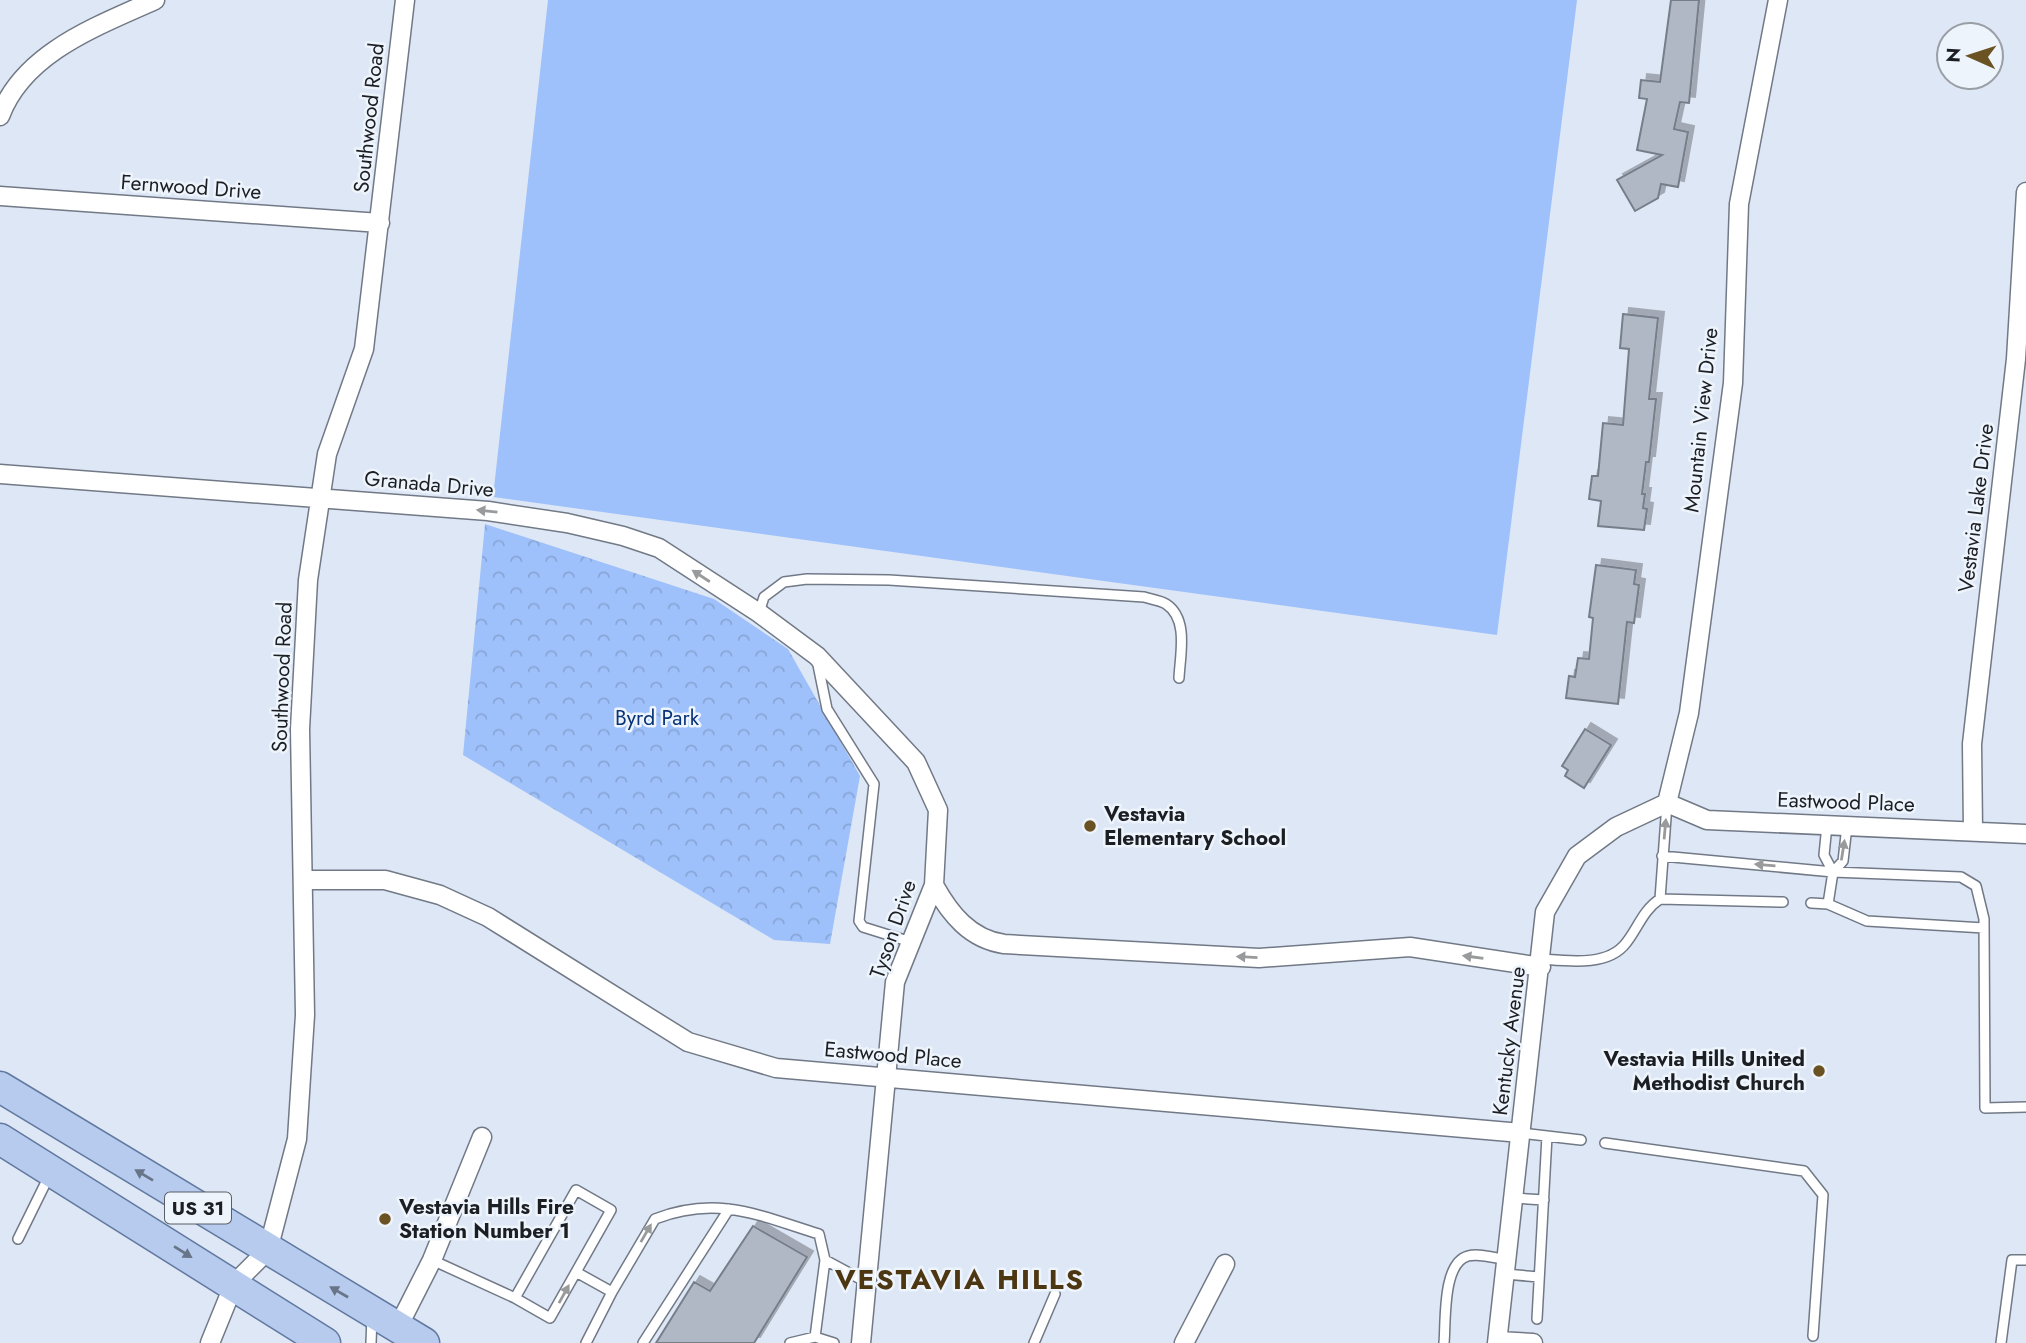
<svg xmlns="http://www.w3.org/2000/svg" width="2026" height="1343" font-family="Jost,sans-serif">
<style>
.grass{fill:#9ec1fb}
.park{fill:url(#park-crowns)}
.building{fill:#b0b8c6;stroke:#767e8a;stroke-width:2;filter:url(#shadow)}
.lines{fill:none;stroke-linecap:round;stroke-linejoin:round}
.service-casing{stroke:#717986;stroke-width:12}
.minor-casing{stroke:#717986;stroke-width:21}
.primary-casing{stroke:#61789f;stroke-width:33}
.service{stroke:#fff;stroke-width:9}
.minor{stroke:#fff;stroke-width:18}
.primary{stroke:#b6cbee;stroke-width:30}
.oneway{fill:#989a9c}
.oneway2{fill:#687488}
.poi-dot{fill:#6b5223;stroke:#eef4fc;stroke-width:2.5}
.labels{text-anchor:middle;stroke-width:5;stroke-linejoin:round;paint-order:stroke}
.shield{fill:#eef4fc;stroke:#5a5e64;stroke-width:2}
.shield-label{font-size:19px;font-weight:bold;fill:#1b1e23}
.street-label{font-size:21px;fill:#1b1e23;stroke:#eef4fc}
.park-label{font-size:21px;fill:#093378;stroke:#eef4fc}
.poi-label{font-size:21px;font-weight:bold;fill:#1b1e23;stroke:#eef4fc;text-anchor:start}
.district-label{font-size:28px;font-weight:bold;letter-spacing:2px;fill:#4c3712;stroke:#eef4fc}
</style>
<defs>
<pattern id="park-crowns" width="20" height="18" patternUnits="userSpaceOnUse" patternTransform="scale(1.75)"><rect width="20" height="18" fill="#9ec1fb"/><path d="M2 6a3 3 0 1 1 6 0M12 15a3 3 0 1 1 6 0" fill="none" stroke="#88a5d7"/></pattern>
<filter id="shadow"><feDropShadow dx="6" dy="-6" stdDeviation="0" flood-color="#0004"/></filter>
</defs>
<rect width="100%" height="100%" fill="#dee7f5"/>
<path class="grass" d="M 548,0 L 1577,0 L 1497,635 L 493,497 Z"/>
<path class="park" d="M 485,524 L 714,599 L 788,649 L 860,776 L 830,944 L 774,940 L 463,755 Z"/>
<path class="building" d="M 1671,0 L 1699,0 L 1689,103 L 1680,102 L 1674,129 L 1688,132 L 1678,187 L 1661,184 L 1658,198 L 1635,211 L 1617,180 L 1662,155 L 1637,150 L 1647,99 L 1639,98 L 1641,80 L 1660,82 Z
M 1623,314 L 1658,318 L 1649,399 L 1656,399 L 1649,462 L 1646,462 L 1642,494 L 1645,494 L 1643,508 L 1647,509 L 1644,530 L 1598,526 L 1601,501 L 1589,499 L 1592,476 L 1598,476 L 1603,423 L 1623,425 L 1629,349 L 1620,348 Z
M 1596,565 L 1636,570 L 1634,584 L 1639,585 L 1634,623 L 1627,622 L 1618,704 L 1566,698 L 1569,676 L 1575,677 L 1578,658 L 1589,659 L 1593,618 L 1589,617 Z
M 1585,729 L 1611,745 L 1584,788 L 1565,776 L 1568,770 L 1562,766 Z
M 753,1226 L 807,1257 L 754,1343 L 656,1343 L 694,1282 L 710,1291 Z"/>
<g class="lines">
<g class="service-casing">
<path id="service" d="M 759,613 L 764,597 L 784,582 L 807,579 L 889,580 L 1144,597 C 1150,599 1160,600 1166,604 C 1189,619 1180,655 1179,678
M 817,660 L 827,709 L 874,784 L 859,921 L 863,927 L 911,942
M 1827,825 L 1824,855 L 1833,872
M 1662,856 L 1833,872 L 1961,877 L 1976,886 L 1984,919 L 1985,1108 L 2026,1107
M 1660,899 L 1667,804
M 1811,903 L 1828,904 L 1867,921 L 1984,928
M 1828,904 L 1833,872 L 1843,861 L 1847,826
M 1541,959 C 1567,961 1608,967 1626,943 C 1638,928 1643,910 1660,899 L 1783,902
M 1521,1133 L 1581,1140
M 1605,1143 L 1804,1171 L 1823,1195 L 1813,1336
M 1514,1198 L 1544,1200
M 18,1239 L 49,1176
M 432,1260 L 515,1298 L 550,1318 L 611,1210 L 576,1190 L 515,1298
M 825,1260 L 866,1282
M 576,1272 L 612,1292 L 586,1343
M 1505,1274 L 1539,1277
M 612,1292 L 655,1219 C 717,1195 758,1215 819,1234 L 825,1260 L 815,1337 L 834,1343
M 1537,1319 L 1547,1136
M 371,1343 L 372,1316
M 643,1343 L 729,1209
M 790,1343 L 815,1337
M 1034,1343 L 1055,1294
M 1444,1343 C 1446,1322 1442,1263 1468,1256 C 1479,1253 1495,1258 1507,1260
M 2001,1343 L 2012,1260 L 2026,1260"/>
</g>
<g class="minor-casing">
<path id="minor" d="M 0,116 C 24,52 98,26 155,0
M 0,196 L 380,223
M 0,474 L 488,511 L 567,523 L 623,536 L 659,548 L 759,613 L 817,656 L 916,762 L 938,810 L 934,885 L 895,982 L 861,1343
M 1667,803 L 1689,713 L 1733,383 L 1739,204 L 1778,0
M 1667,803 L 1707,820 L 2026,834
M 1973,830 L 1972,744 L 2016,359 L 2026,192
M 305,880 L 385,880 L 440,895 L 488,917 L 688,1042 L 776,1068 L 1521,1133
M 934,885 C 950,914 970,939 1004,944 L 1259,958 L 1410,947 L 1541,967
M 398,1327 L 432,1260 L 482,1137
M 1498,1341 L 1533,1343
M 210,1343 L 234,1284 L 268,1250 L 297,1139 L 305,1015 L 300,729 L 308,580 L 327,454 L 364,349 L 405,0
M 1184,1343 L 1225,1264
M 1497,1343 L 1545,912 L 1577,856 L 1616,827 L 1667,803"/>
</g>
<g class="primary-casing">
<path id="primary" d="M 0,1087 L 424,1343
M 0,1139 L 325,1343"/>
</g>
<use href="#service" class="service"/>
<use href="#minor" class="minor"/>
<use href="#primary" class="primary"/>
</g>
<defs><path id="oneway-solid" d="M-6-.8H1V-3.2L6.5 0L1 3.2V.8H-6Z" transform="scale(1.75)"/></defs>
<g class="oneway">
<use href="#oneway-solid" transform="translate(487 511) rotate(-174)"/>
<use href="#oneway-solid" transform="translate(701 576) rotate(-147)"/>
<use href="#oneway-solid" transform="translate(1665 829) rotate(-85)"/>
<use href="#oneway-solid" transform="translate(1843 850) rotate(-81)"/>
<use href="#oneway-solid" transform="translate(1765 865) rotate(-175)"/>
<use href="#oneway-solid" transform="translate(1247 957) rotate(-177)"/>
<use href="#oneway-solid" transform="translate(1473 957) rotate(-172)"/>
<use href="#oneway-solid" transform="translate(646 1233) rotate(-60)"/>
<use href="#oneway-solid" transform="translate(564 1294) rotate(-61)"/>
</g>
<g class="oneway2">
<use href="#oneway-solid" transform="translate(144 1175) rotate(-149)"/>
<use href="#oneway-solid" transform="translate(183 1252) rotate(32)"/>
<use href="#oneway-solid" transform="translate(339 1292) rotate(-150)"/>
</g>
<g class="poi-dot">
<circle cx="1090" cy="826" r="7"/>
<circle cx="1819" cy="1071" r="7"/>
<circle cx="385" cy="1219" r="7"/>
</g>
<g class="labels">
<rect class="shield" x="165" y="1192.5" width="66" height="31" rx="5"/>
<g class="shield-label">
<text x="198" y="1215">US 31</text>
</g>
<g class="street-label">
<text transform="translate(369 118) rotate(-84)" y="7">Southwood Road</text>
<text transform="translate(191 187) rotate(4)" y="7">Fernwood Drive</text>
<text transform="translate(1701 420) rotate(-84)" y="7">Mountain View Drive</text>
<text transform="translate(429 484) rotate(5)" y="7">Granada Drive</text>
<text transform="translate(1976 508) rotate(-83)" y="7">Vestavia Lake Drive</text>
<text transform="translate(282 677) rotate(-88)" y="7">Southwood Road</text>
<text transform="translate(1846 802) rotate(2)" y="7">Eastwood Place</text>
<text transform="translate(893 929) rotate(-71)" y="7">Tyson Drive</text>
<text transform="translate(1509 1041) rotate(-83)" y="7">Kentucky Avenue</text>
<text transform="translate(893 1055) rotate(5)" y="7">Eastwood Place</text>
</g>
<g class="park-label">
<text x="657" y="725">Byrd Park</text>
</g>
<g class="poi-label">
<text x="1104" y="821">Vestavia<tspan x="1104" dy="24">Elementary School</tspan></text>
<text x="1805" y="1066" text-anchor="end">Vestavia Hills United<tspan x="1805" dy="24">Methodist Church</tspan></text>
<text x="399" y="1214">Vestavia Hills Fire<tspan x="399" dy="24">Station Number 1</tspan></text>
</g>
<g class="district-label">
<text x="960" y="1289">VESTAVIA HILLS</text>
</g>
</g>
<g transform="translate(1970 56) rotate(273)"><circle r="33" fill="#eef4fc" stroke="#9a9ea5" stroke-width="2"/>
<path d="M0-5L12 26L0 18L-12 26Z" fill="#6b5223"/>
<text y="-10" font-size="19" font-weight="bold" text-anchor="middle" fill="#1b1e23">N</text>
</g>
</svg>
